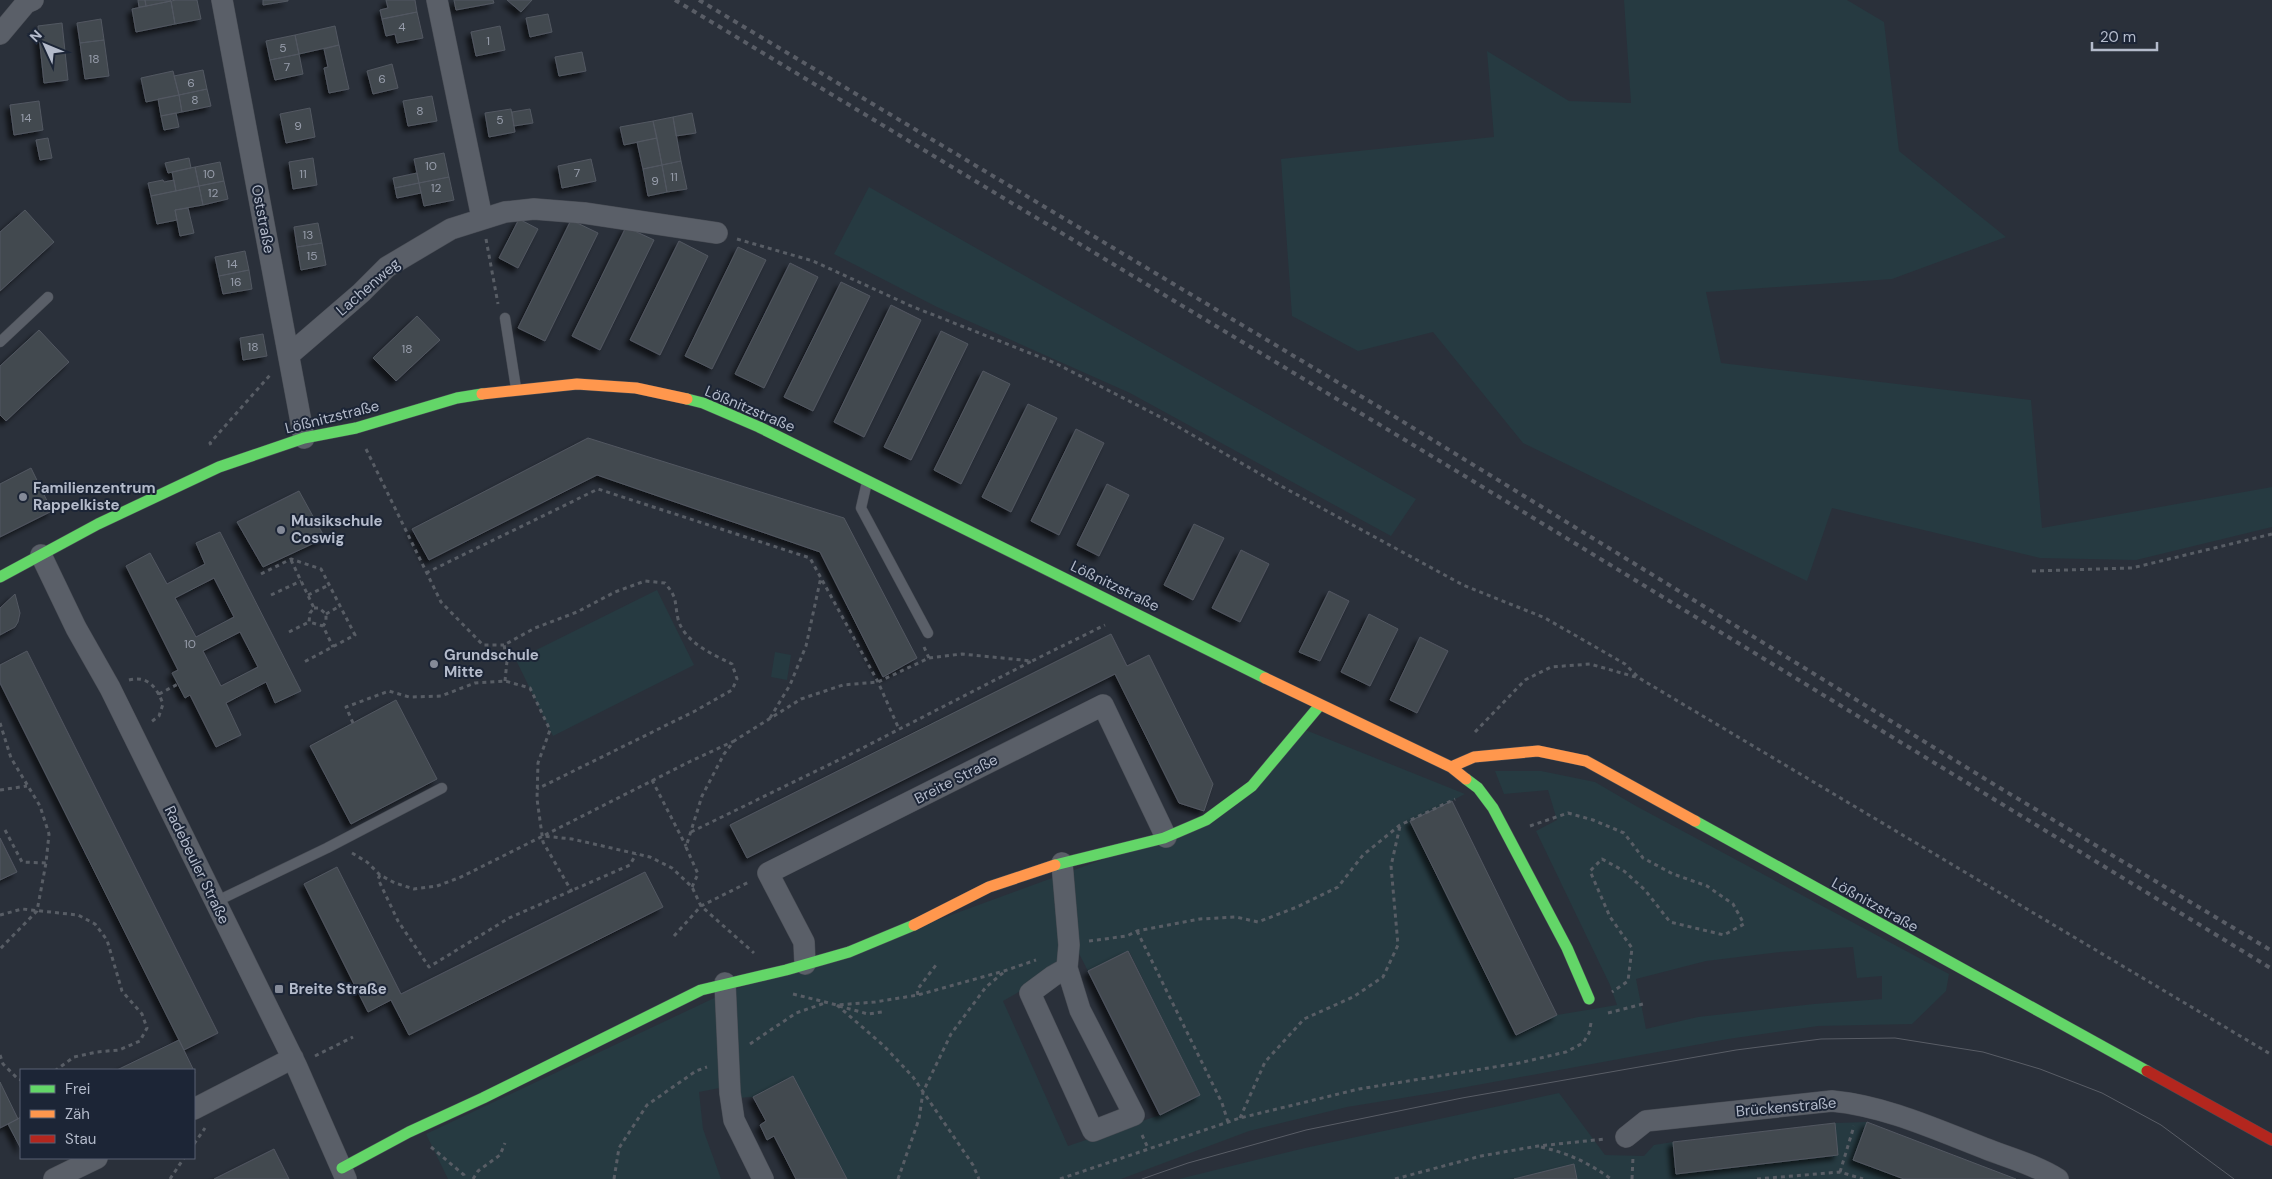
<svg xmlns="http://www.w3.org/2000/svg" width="2272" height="1179" font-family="'DM Sans',sans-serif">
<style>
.green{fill:#263a41;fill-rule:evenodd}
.building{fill:#434850;stroke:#525861;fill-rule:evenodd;filter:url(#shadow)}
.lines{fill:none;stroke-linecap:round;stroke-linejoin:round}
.lane-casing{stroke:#484c54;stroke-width:11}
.street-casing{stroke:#484c54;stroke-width:22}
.fast-casing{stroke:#484c54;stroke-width:12}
.slow-casing{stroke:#484c54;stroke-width:12}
.jam-casing{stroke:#484c54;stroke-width:12}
.path{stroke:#585d65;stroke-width:3;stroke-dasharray:4 4;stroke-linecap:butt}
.lane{stroke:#5a5f68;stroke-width:10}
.street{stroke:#5a5f68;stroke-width:21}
.fast{stroke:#63d668;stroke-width:11}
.slow{stroke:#ff974d;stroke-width:11}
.jam{stroke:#b3261e;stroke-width:11}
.tram{stroke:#595d66;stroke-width:1}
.rail{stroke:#595d66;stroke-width:4;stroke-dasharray:5 5;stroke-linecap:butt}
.poi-dot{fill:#848a98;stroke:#1c2536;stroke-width:2}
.labels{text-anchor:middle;stroke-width:4;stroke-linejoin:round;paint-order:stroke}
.number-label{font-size:12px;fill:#989eac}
.street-label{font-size:15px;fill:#b4bbcb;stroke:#1c2536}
.poi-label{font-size:15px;font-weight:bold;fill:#b4bbcb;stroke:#1c2536;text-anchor:start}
</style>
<defs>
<filter id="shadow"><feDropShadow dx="-4.5" dy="4.5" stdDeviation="2.5" flood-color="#0009"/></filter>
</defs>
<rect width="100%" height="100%" fill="#2a303a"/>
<path class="green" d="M 1624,0 L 1847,0 L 1884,22 L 1899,151 L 2006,237 L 1892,279 L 1706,292 L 1721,363 L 2031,400 L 2042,528 L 2272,487 L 2272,527 L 2136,560 L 2040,558 L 1832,508 L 1807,581 L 1523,443 L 1433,332 L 1358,351 L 1292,316 L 1281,159 L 1494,137 L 1487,51 L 1569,101 L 1631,103 Z
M 869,187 L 1416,499 L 1391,536 L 1130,393 L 937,307 L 834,254 Z
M 657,590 L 694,665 L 553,736 L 516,660 Z
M 775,652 L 791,655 L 787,680 L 771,677 Z
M 1303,729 L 1465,794 L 1410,822 L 1516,1035 L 1557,1015 L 1617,1005 L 1610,985 L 1536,831 L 1557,820 L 1548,790 L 1504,794 L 1495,771 L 1541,771 L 1595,782 L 1636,806 L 1949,974 L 1946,991 L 1912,1024 L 1818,1026 L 1728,1039 L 1439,1092 L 1347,1107 L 1249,1131 L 1121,1179 L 847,1179 L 793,1076 L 753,1097 L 736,1098 L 735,1085 L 699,1092 L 703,1129 L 721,1179 L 448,1179 L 426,1134 L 727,992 L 902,933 L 1208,821 ZM 1072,940 L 1088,971 L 1129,951 L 1200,1095 L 1160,1115 L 1068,1146 L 1003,1001 L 1038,981 L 1059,962 ZM 1853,947 L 1857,978 L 1882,976 L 1882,999 L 1814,1004 L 1698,1017 L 1646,1029 L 1636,979 L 1706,961 L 1780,952 Z
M 1559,1093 L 1605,1155 L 1644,1156 L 1654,1145 L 1673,1142 L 1677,1174 L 1838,1155 L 1835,1123 L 1867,1122 L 1853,1160 L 1904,1179 L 1577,1179 L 1574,1165 L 1514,1179 L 1179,1179 L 1305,1148 Z"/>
<path class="building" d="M 138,0 L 145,0 L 146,6 L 139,7 Z
M 145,0 L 170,0 L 171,1 L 146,6 Z
M 176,0 L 197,0 L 201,19 L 175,24 L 171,1 Z
M 263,0 L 288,0 L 288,1 L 263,5 Z
M 386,0 L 415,0 L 417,12 L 382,19 L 380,10 L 388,8 Z
M 454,0 L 493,0 L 494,3 L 456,10 Z
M 507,0 L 532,0 L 521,12 Z
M 171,1 L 175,24 L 136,32 L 132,9 Z
M 417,12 L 423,38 L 397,43 L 395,34 L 386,36 L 382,19 Z
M 548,14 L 552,32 L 530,37 L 526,18 Z
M 101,19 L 104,40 L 80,43 L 77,23 Z
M 62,23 L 68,80 L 44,83 L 38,26 Z
M 335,26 L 339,45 L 299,54 L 295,35 Z
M 500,26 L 505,50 L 476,56 L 471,32 Z
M 295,35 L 299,54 L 270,60 L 266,41 Z
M 104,40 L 109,76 L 85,79 L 80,43 Z
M 339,45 L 349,89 L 329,93 L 324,68 L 328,67 L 324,49 Z
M 582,52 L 586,71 L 559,76 L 555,57 Z
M 299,54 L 303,74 L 275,80 L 270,60 Z
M 392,64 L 398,88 L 373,94 L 367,71 Z
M 203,70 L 207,89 L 179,95 L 174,76 Z
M 173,71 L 179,95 L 146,102 L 141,78 Z
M 207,89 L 211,106 L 182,112 L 179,95 Z
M 179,95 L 182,112 L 161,116 L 158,99 Z
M 432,96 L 437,121 L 408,126 L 403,101 Z
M 39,101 L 43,130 L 14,135 L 10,105 Z
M 310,108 L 315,137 L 286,143 L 280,114 Z
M 511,109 L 515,132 L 489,137 L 485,113 Z
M 530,109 L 533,123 L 514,126 L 512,112 Z
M 176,113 L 179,127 L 164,130 L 161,116 Z
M 692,113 L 696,133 L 676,136 L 673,117 Z
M 673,117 L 681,161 L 662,165 L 653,121 Z
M 653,121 L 657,138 L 624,145 L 620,127 Z
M 48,138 L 52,158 L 40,160 L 36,140 Z
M 657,138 L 662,165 L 643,169 L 637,142 Z
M 444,153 L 449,177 L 419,183 L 414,159 Z
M 189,158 L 191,168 L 168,173 L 165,163 Z
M 313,158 L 317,185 L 293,189 L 289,162 Z
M 591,159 L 596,181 L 562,188 L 558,166 Z
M 681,161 L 687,189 L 667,192 L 662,165 Z
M 220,162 L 224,181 L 199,186 L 195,167 Z
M 662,165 L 667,192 L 648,196 L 643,169 Z
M 195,167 L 199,186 L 176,191 L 172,172 Z
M 417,173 L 419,183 L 395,188 L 393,178 Z
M 449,177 L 454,200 L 424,206 L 419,183 Z
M 163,180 L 164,182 L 174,180 L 176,191 L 151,196 L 148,183 Z
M 224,181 L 228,199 L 203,205 L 199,186 Z
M 419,183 L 421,193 L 397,198 L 395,188 Z
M 199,186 L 203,205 L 175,210 L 177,220 L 157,224 L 151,196 Z
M 188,208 L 194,233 L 180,236 L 175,210 Z
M 25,210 L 54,242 L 0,291 L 0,232 Z
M 519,219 L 538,229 L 518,268 L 499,258 Z
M 571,220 L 598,233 L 545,341 L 518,328 Z
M 318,223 L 322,243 L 297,247 L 294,227 Z
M 626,227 L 654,240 L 600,350 L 572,336 Z
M 679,241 L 708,256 L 660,355 L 630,340 Z
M 322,243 L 326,265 L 301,270 L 297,247 Z
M 738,247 L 766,260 L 712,369 L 685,356 Z
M 245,251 L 249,270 L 219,276 L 215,257 Z
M 790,263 L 818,277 L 764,388 L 735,374 Z
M 249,270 L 252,289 L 223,294 L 219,276 Z
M 841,282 L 870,296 L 813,411 L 784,397 Z
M 891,305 L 921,320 L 864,437 L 834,422 Z
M 417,316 L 440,340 L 396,381 L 373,358 Z
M 39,330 L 69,362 L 6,421 L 0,415 L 0,366 Z
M 941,331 L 968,344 L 911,460 L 884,447 Z
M 263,334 L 267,356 L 243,360 L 240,338 Z
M 983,371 L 1010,384 L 961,484 L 934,470 Z
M 1028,404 L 1057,418 L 1011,512 L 982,497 Z
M 1076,429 L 1104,443 L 1059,535 L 1031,521 Z
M 588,438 L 844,518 L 917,658 L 883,677 L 820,552 L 597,475 L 429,560 L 412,529 Z
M 31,468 L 52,511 L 0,537 L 0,484 Z
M 1107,484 L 1129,495 L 1099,556 L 1077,545 Z
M 299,491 L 325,538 L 263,567 L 237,522 Z
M 1194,524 L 1224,538 L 1193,600 L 1164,585 Z
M 220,532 L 301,691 L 275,703 L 266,682 L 226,703 L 241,735 L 216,747 L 190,695 L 185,698 L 172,673 L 178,670 L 126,566 L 150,553 L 167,584 L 205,564 L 196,543 ZM 214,578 L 234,617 L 196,637 L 175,598 ZM 240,632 L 258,667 L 221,686 L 203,651 Z
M 1241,550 L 1269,564 L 1240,622 L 1212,608 Z
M 1329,591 L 1349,601 L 1320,661 L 1299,652 Z
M 15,594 L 20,613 L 18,622 L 15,627 L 0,635 L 0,608 Z
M 1369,614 L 1398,629 L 1370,686 L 1341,672 Z
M 1111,634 L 1127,666 L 1149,655 L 1213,784 L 1204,811 L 1179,803 L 1115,674 L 747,858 L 730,825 Z
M 1420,637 L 1448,651 L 1417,713 L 1390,700 Z
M 27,651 L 218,1033 L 184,1050 L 0,683 L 0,665 Z
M 396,700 L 437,779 L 351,824 L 310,746 Z
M 1452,801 L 1557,1015 L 1516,1035 L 1410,821 Z
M 0,838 L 17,872 L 0,880 Z
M 337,867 L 401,994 L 645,872 L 663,907 L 409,1035 L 391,1000 L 368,1012 L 304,884 Z
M 1128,951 L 1200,1095 L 1160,1115 L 1088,971 Z
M 179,1040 L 195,1073 L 194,1074 L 194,1070 L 117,1070 Z
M 793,1076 L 847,1179 L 796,1179 L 774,1136 L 767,1140 L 760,1125 L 766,1121 L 753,1097 Z
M 0,1082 L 18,1119 L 0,1128 Z
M 21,1117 L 21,1149 L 8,1124 Z
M 1867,1122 L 1893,1132 L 2016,1179 L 1904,1179 L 1853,1160 Z
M 1835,1123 L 1838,1155 L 1676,1174 L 1673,1142 Z
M 274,1149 L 289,1179 L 214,1179 Z
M 1574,1164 L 1577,1179 L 1514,1179 Z"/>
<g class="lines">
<g class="lane-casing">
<path id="lane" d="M 505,318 L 516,388
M 0,342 L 48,297
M 867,482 L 861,508 L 928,633
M 215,902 L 327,848 L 442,788"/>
</g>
<g class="street-casing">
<path id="street" d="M 222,0 L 304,438
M 437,0 L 482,218
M 0,34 L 26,3 L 33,0
M 289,355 L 361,293 L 387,267 L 451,229 L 505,212 L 534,209 L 584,213 L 717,233
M 41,555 L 76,628 L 110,688 L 296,1065 L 346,1179
M 1062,863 L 1069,945 L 1067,968 L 1080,1010 L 1134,1115 L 1093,1131 L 1030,993 L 1053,976 L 1067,968
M 805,964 L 804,942 L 768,873 L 1103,705 L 1166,837
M 725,983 L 730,1093 L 734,1120 L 763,1179
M 194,1109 L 293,1058
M 1626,1137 L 1646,1121 L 1832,1101 C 1885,1106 1935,1129 1984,1148 C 2009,1158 2036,1165 2058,1179
M 54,1179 L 97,1158"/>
</g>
<g class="fast-casing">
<path id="fast" d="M 687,399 L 703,403 L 759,427 L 1265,678
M 0,577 L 98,524 L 219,467 L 304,438 L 356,428 L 457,398 L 482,394
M 1466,779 L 1478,788 L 1493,808 L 1567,948 L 1589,999
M 1695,821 L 2147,1071
M 1055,865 L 1164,838 L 1206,820 L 1252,786 L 1320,705
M 342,1168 L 409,1132 L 483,1098 L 701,990 L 786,970 L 849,952 L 914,925"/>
</g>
<g class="slow-casing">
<path id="slow" d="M 482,394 L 577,384 L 636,388 L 687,399
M 1265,678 L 1451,767 L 1466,779
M 1451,767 L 1474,757 L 1538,751 L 1586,761 L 1695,821
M 914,925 L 989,887 L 1055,865"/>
</g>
<g class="jam-casing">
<path id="jam" d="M 2147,1071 L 2272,1140"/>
</g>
<path class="path" d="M 486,239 L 498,304
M 737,239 L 813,261 L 911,306 L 1055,363 L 1170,422 L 1281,486 L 1463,585 L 1545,618 L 1625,664 L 1639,678 L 2272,1055
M 211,445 L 210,443 L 271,374
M 366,449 L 441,602 L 483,645 L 504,645
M 291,560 L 314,608 L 310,613 L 309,622 L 323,626 L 333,647
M 2032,571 L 2132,568 L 2272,534
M 426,573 L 598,489 L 810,558 L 878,682 L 899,729
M 261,574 L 291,559 L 321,569 L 355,635 L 304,662
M 271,595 L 301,581
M 308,595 L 329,585
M 314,608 L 319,608 L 326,614 L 326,622 L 323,626
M 326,614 L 340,606
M 289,632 L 309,622
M 924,647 L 929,658
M 129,680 C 148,675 157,688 163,704 L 159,716 L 151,722
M 505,681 L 507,661 L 504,645 L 535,628 L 577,612 L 615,592 L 645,581 L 665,583 C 678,599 674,600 678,619 C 684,642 712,654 732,664 L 737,679 L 732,690 L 695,711 L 537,789
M 159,694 L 178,684
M 770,718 L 790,685 L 806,646 L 821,577
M 0,723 L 11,758 L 40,806 L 49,834 L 46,863 L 37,911 L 0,949
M 353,723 L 346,707 L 389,691 L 409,697 L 441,696 L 475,683 L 505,681 L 530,688 L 550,730 L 538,763 L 537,799 L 543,842 L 572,892
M 1475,732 L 1525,680 L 1551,667 L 1590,664 L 1639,678
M 652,780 L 686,846
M 0,790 L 27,786
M 1530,826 L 1568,813 L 1593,820 L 1624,833 L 1643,858 L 1673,874 L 1707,886 L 1733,904 L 1744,924 L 1724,935 L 1670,922 L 1645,890 L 1624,871 L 1602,859 L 1590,871 L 1610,917 L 1632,948 L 1628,981 L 1612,992
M 5,830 L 22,862 L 46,863
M 691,832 L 845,757 L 1032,661
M 545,835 L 689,762 L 734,741
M 352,853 L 367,862 L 380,875 L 395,883 L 414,889 L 437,886 L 461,877 L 543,836 L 572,839 L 607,847 L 650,857 L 672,868 L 692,887 L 701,906 L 754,953
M 380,875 L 378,879 L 398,921 L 429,967 L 509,918 L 630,865 L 636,854
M 692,887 L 698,874 L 686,847 L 702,796 L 724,754 L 734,741 L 801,699 L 843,685 L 878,682 L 929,658 L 962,654 L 1032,661 L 1105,625
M 0,915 L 22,909 L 78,915 L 95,924 L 107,940 L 122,991 L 142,1014 L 147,1028 L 140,1041 L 119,1050 L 97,1052 L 74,1057 L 56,1070
M 1137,931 L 1222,1103 L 1228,1122
M 674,936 L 701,906 L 749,882
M 1089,941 L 1127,936 L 1137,931 L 1200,919 L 1236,917 L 1258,922 L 1297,907 L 1338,887 L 1363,855 L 1400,825 L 1455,799
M 793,994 L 837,1005 L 875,1002 L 918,995 L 1004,971 L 1036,960
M 918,995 L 917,990 L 936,965
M 837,1005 L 884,1046 L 913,1077 L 973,1165 L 979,1179
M 839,1006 L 868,1014 L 882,1012
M 1608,1013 L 1643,1004
M 750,1044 L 796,1013 L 825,1003
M 0,1055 L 3,1064 L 18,1079 L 21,1080
M 315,1056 L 353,1037
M 1240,1118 L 1265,1062 L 1304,1019 L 1353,997 L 1383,977 L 1398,945 L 1391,866 L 1400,826
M 1142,1135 L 1148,1148
M 194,1144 L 205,1128
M 431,1147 L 464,1175 L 465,1179
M 1541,1147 C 1568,1153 1589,1163 1611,1179
M 1840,1172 L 1854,1126
M 170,1179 L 184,1158
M 473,1179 L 478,1171 L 500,1155 L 505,1143
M 614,1179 L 619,1148 L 647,1105 L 696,1071 L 707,1067
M 898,1179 L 919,1119 L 923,1092 L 951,1034 L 986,987 L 1004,972
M 1060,1179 L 1240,1118 L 1359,1089 L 1519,1063 L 1566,1052 L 1583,1043 L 1589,1033 L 1591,1023
M 1395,1179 L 1481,1156 L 1538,1146 L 1605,1139
M 1632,1179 L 1633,1157
M 1757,1179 L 1840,1172 L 1863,1179"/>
<use href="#lane" class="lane"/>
<use href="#street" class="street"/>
<use href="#fast" class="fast"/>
<use href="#slow" class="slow"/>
<use href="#jam" class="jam"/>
<path class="tram" d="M 1142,1179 L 1188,1163 L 1306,1130 L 1462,1098 L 1736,1050 L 1821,1039 L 1895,1038 L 1983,1052 L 2040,1069 L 2102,1093 L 2161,1125 L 2234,1179"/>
<path class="rail" d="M 675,0 L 1463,475 L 2272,969
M 699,0 L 1379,407 L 2000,788 L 2272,951"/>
</g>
<g class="poi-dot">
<circle cx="23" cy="497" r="5"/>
<circle cx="281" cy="530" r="5"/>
<circle cx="434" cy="664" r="5"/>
<rect x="274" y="984" width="10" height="10" rx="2.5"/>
</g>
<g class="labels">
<g class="number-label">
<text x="402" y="31">4</text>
<text x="488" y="45">1</text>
<text x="283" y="52">5</text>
<text x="94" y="63">18</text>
<text x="287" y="71">7</text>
<text x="382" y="83">6</text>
<text x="191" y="87">6</text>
<text x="195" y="104">8</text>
<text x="420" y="115">8</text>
<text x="26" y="122">14</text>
<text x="500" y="124">5</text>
<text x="298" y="130">9</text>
<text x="431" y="170">10</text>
<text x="577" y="177">7</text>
<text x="209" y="178">10</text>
<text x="303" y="178">11</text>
<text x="674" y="181">11</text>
<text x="655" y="185">9</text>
<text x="436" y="192">12</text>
<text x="213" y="197">12</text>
<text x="308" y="239">13</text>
<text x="312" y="260">15</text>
<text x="232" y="268">14</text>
<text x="236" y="286">16</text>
<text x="253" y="351">18</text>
<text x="407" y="353">18</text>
<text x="190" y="648">10</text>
</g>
<g class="street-label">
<text transform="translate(263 219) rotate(79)" y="5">Oststraße</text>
<text transform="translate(368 287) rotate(-41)" y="5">Lachenweg</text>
<text transform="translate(750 409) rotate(23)" y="5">Lößnitzstraße</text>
<text transform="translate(332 417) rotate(-14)" y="5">Lößnitzstraße</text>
<text transform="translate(1115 586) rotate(26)" y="5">Lößnitzstraße</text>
<text transform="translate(956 779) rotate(-27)" y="5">Breite Straße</text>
<text transform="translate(197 865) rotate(64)" y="5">Radebeuler Straße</text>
<text transform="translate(1875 905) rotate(29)" y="5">Lößnitzstraße</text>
<text transform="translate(1786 1107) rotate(-5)" y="5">Brückenstraße</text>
</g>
<g class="poi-label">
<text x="33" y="493">Familienzentrum<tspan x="33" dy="17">Rappelkiste</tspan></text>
<text x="291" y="526">Musikschule<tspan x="291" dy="17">Coswig</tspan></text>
<text x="444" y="660">Grundschule<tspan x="444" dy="17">Mitte</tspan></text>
<text x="289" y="994">Breite Straße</text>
</g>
</g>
<rect x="20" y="1069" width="175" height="90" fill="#1c2536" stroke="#596172"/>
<rect x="30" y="1085" width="25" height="8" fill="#63d668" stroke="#596172"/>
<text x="65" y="1094" font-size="15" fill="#b4bbcb">Frei</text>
<rect x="30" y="1110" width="25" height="8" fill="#ff974d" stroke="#596172"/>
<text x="65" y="1119" font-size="15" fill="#b4bbcb">Zäh</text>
<rect x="30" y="1135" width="25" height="8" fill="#b3261e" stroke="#596172"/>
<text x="65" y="1144" font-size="15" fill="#b4bbcb">Stau</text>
<g transform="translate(45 45) rotate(314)" stroke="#1c2536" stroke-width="4" paint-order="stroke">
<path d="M0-4L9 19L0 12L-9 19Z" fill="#b4bbcb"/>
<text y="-8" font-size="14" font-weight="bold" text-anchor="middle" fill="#b4bbcb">N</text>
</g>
<path d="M2092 42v8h65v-8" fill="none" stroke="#b4bbcb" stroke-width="2.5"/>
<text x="2100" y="42" font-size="15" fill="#b4bbcb" stroke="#1c2536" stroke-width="4" paint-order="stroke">20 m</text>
</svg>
